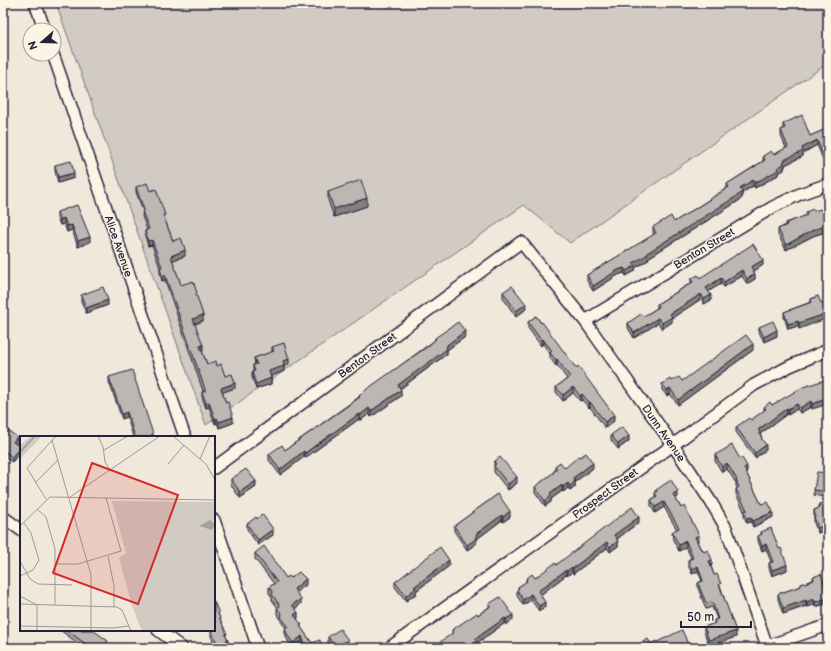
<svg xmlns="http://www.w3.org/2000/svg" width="831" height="651" font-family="'Balsamiq Sans',sans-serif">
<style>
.green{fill:#d1cbc3;stroke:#7a767f}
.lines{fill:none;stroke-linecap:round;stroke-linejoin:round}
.minor-casing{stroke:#22223b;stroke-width:14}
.minor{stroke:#fcf5e5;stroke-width:11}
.wall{fill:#a29d9a;stroke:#22223b}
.shaded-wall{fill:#84807d;stroke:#22223b}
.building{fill:#bcb7b3;stroke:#22223b}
.labels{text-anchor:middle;stroke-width:3;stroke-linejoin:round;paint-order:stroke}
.street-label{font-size:11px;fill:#22223b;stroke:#fcf5e5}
.inset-river{fill:none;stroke:#a6a2a2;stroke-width:2}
.inset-road{fill:none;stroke:#9d999b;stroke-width:1}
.view{fill:#d62828;fill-opacity:0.15;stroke:#d62828;stroke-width:2}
.inset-edge{fill:none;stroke:#22223b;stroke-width:2}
</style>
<rect width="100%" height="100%" fill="#efe8db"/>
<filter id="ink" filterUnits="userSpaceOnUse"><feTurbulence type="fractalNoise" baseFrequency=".025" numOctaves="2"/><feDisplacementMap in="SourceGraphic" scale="8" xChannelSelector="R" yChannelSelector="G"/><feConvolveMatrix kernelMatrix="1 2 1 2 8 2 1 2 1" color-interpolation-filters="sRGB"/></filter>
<g filter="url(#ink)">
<path class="green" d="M 56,3 L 828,3 L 828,63 L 570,243 L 524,205 L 206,425 Z"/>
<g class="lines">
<g class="minor-casing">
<path id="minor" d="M 35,3 L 45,30
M 53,54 L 185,437
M 585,321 L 773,207 L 800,194 L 828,184
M 214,468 L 521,242 L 585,321 L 673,445 L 711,502 L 726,528 L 767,646
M 3,517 L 21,530
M 214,520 L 258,648
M 158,630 L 182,648
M 389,648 L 673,445 L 754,385 L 790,366 L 828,350
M 762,648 L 828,625"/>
</g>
<use href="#minor" class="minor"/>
</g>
<path class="wall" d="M 828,121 L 824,162 L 817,145 L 803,153 L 803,156 L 785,165 L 785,167 L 784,167 L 784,170 L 778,173 L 778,175 L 755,188 L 753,186 L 742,193 L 742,198 L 740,200 L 648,258 L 648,260 L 635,268 L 635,271 L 626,276 L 624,273 L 618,275 L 593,291 L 587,281 L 587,275 L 654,235 L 653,233 L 653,227 L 674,222 L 727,188 L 727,184 L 763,161 L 763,156 L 775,154 L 786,148 L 781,136 L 781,130 L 783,129 L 783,124 L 810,136 L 824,130 L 824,122 Z
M 55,165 L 74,178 L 58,183 L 55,171 Z
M 136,187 L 150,191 L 165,220 L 173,241 L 185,256 L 172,260 L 181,285 L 197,298 L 203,321 L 195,324 L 203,351 L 202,351 L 207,364 L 217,366 L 235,388 L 222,392 L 233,423 L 219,428 L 217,423 L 215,424 L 209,407 L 206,408 L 202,397 L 202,392 L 203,391 L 165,280 L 162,281 L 160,273 L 160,268 L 152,245 L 148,246 L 145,236 L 145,231 L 147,230 L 142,216 L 143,211 L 136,192 Z
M 328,192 L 367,206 L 334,217 L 328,200 Z
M 828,208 L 828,231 L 813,236 L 786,250 L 778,235 L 778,229 L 786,225 L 786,223 L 806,216 L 806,212 L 821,210 Z
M 57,212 L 90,242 L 78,247 L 72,230 L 67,232 L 64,224 L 60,225 L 57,218 Z
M 763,265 L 754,271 L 755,279 L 747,284 L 742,276 L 724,287 L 721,284 L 708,291 L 711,300 L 704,304 L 701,299 L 672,318 L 672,322 L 662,329 L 658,323 L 634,338 L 628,328 L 628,323 L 644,316 L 657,308 L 657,304 L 691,283 L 691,279 Z
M 503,292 L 526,309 L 516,317 L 503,298 Z
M 81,295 L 108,305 L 86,313 L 81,301 Z
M 818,296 L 799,329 L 798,326 L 788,329 L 784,317 L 784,312 L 811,302 L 811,299 Z
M 536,316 L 614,421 L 605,428 L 590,407 L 589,408 L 582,400 L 580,401 L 573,393 L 563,401 L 556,392 L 556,387 L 567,379 L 557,365 L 556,366 L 550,358 L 550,354 L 543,344 L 541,346 L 528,328 L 528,322 Z
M 759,327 L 777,336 L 764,342 L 759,332 Z
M 465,337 L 447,350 L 447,354 L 400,389 L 401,396 L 371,417 L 369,414 L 360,421 L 359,419 L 305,458 L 304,457 L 280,475 L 269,460 L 269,454 L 285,450 L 359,397 L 359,396 L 435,340 L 435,338 Z
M 272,347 L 289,364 L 284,366 L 284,371 L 271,376 L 271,384 L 256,389 L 252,377 L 252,372 L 253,371 L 253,365 L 255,365 L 254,358 L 272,352 Z
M 753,350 L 678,405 L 670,394 L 667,396 L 662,390 L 662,384 L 671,381 L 682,381 Z
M 109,377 L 153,437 L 133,437 L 127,417 L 122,419 L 109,382 Z
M 828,379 L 812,409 L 811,407 L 800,413 L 797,409 L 788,415 L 787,414 L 760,434 L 766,450 L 755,458 L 736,432 L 736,427 L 751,420 L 764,411 L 764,407 L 772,405 Z
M 3,427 L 17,443 L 16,444 L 20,452 L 12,462 L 3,456 Z
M 611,435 L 629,441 L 618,449 L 611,440 Z
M 828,445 L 828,457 L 825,453 L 825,448 Z
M 715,455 L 747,471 L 746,472 L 761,504 L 773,517 L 753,527 L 751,522 L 747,523 L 744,517 L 744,511 L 736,494 L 736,489 L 737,488 L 736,486 L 736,483 L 727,469 L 722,472 L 715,461 Z
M 494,462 L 517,483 L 508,490 L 494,472 Z
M 555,466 L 565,468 L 593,468 L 575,482 L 575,487 L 570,491 L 568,488 L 563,492 L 562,491 L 551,499 L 551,502 L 545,506 L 535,492 L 535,487 L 553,473 L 553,472 L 555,470 Z
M 828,473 L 828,498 L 814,495 L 814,490 Z
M 231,479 L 256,487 L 240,498 L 231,485 Z
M 656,490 L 678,497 L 676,499 L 699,540 L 697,541 L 701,550 L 712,565 L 711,566 L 714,575 L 721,588 L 736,637 L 709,646 L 704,632 L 704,627 L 714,624 L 714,620 L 717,619 L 712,607 L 706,609 L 698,588 L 698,583 L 702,581 L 698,571 L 692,574 L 688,565 L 688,560 L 691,558 L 686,547 L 679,551 L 673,540 L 672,532 L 677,530 L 664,507 L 655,513 L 651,506 L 651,500 L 655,497 L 655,493 L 656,492 Z
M 498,494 L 510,517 L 503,522 L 502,520 L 477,539 L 477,541 L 476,542 L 476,544 L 467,550 L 454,531 L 454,526 Z
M 828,501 L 828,537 L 826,530 L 818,533 L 814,523 L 814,510 L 819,508 L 819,504 Z
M 639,522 L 617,539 L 618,546 L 610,552 L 607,548 L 573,574 L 572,572 L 567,576 L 566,575 L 540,595 L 545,607 L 539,611 L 531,600 L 523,605 L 517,596 L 517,590 L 518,589 L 518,587 L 526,582 L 526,579 L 535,578 L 556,565 Z
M 247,524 L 273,535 L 258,545 L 247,529 Z
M 761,532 L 779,549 L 787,570 L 772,576 L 769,568 L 769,563 L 771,562 L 766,549 L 762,551 L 758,541 L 758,536 L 761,535 Z
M 255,553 L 286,578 L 291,578 L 306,585 L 296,592 L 301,604 L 295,609 L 298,618 L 297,619 L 302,629 L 312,643 L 322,648 L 305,648 L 302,641 L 293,648 L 288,641 L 285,634 L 285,629 L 286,628 L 281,622 L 281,619 L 277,614 L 277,608 L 278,608 L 272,600 L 272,597 L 269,593 L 269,587 L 274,584 L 255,559 Z
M 449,566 L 416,591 L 416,594 L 406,601 L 395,587 L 395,582 Z
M 813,577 L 825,586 L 828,585 L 828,603 L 815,607 L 814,605 L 807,607 L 806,606 L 783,614 L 778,599 L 778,594 L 801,586 L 801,584 L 813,580 Z
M 214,602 L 227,639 L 228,646 L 223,648 L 216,648 L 211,636 L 211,630 L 214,630 Z
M 489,604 L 513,620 L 506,625 L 505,623 L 477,643 L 477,647 L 452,634 L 452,630 L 478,615 L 489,607 Z
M 60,630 L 93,630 L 108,644 L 113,648 L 84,648 Z
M 328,637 L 348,645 L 344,648 L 332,648 L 328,643 Z"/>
<path class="shaded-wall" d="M 817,140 L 817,145 L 803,153 L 803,156 L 785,165 L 785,167 L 784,167 L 784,170 L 778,173 L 778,175 L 755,188 L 755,183 L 783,162 L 784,160 L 802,148 Z
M 828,155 L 828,161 L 824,162 L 824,157 Z
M 74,173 L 74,178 L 58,183 L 58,177 Z
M 753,180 L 753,186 L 742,193 L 742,198 L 740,200 L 648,258 L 648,260 L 635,268 L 635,271 L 626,276 L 626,271 L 633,263 L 740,188 Z
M 367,198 L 367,206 L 334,217 L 334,209 Z
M 64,218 L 64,224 L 60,225 L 60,220 Z
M 72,225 L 72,230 L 67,232 L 67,226 Z
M 828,225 L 828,231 L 813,236 L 786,250 L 786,245 L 813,230 Z
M 90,237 L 90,242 L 78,247 L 78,241 Z
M 152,240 L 152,245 L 148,246 L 148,241 Z
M 185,250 L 185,256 L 171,261 L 171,256 Z
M 763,260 L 763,265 L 751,273 L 751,267 Z
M 624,268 L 624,273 L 618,275 L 593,291 L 593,286 L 618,270 Z
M 742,270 L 742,276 L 724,287 L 724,282 Z
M 755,274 L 755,279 L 747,284 L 747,279 Z
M 165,275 L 165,280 L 162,281 L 162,276 Z
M 721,278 L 721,284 L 706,293 L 706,288 Z
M 701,294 L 701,299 L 672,318 L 672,322 L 662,329 L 662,323 L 670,314 Z
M 711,295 L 711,300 L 704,304 L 704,299 Z
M 108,300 L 108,305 L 86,313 L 86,308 Z
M 526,304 L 526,309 L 516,317 L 516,311 Z
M 828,313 L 828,318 L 799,329 L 799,323 Z
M 203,315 L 203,321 L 193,324 L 193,319 Z
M 658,318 L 658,323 L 634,338 L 634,333 Z
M 798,321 L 798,326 L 788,329 L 788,324 Z
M 777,330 L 777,336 L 764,342 L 764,337 Z
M 465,331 L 465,337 L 447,350 L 447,354 L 398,390 L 398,385 L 446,347 L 447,345 Z
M 543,339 L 543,344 L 541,346 L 541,340 Z
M 753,344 L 753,350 L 678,405 L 678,400 Z
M 203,345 L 203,351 L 200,352 L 200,346 Z
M 289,359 L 289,364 L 284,366 L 284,371 L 269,377 L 269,371 L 283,361 Z
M 557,359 L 557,365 L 556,366 L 556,360 Z
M 271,378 L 271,384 L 256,389 L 256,384 Z
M 235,383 L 235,388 L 221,393 L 221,388 Z
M 573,387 L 573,393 L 563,401 L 563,395 Z
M 670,388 L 670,394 L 667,396 L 667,390 Z
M 401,390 L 401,396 L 371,417 L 371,411 Z
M 582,394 L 582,400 L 580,401 L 580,396 Z
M 828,398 L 828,404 L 812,409 L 812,404 Z
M 811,401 L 811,407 L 800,413 L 800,408 Z
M 209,402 L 209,407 L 206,408 L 206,403 Z
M 589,402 L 590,402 L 590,407 L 589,408 Z
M 797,404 L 797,409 L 788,415 L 788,409 Z
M 369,408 L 369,414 L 360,421 L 360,415 Z
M 787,408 L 787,414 L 760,434 L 760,438 L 758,430 Z
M 127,412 L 127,417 L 122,419 L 122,414 Z
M 359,414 L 359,419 L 305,458 L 305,453 Z
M 614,415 L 614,421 L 605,428 L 605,422 Z
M 233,417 L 233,423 L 219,428 L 219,422 Z
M 217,418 L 217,423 L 215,424 L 215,419 Z
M 153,434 L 153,437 L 150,437 L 150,436 Z
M 629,436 L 629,441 L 618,449 L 618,444 Z
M 17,437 L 17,443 L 13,447 L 13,442 Z
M 766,445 L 766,450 L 755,458 L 755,453 Z
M 20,447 L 20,452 L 12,462 L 12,457 Z
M 304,451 L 304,457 L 280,475 L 280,470 Z
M 593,463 L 593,468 L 575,482 L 575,487 L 570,491 L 570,486 L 573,478 Z
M 727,463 L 727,469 L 722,472 L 722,467 Z
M 747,466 L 747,471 L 744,473 L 744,468 Z
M 517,477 L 517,483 L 508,490 L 508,484 Z
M 256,481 L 256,487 L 240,498 L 240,492 Z
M 568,483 L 568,488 L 563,492 L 563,487 Z
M 562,485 L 562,491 L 551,499 L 551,502 L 545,506 L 545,501 L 550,494 Z
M 678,492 L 678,497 L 673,501 L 673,495 Z
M 664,502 L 664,507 L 655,513 L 655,507 Z
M 510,511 L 510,517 L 503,522 L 503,517 Z
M 773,512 L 773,517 L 753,527 L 753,521 Z
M 502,515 L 502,520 L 477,539 L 477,541 L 476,542 L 476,544 L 467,550 L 467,545 L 475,537 L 476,534 Z
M 639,517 L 639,522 L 614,541 L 614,535 Z
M 751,517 L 751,522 L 747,523 L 747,518 Z
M 826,525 L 826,530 L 818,533 L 818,528 Z
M 273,529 L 273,535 L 258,545 L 258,540 Z
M 699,535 L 699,540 L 695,542 L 695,537 Z
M 618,541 L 618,546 L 610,552 L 610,547 Z
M 686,541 L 686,547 L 679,551 L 679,545 Z
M 607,542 L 607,548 L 573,574 L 573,568 Z
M 766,544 L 766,549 L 762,551 L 762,546 Z
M 449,560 L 449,566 L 416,591 L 416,594 L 406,601 L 406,596 L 414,587 Z
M 712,560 L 712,565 L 709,566 L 709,561 Z
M 787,565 L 787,570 L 772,576 L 772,570 Z
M 698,566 L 698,571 L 692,574 L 692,569 Z
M 572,567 L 572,572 L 567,576 L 567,571 Z
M 566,570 L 566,575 L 538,597 L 538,591 Z
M 306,579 L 306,585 L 294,594 L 294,589 Z
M 531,594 L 531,600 L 523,605 L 523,600 Z
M 828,598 L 828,603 L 815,607 L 815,602 Z
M 301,599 L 301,604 L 292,611 L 292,605 Z
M 814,599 L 814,605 L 807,607 L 807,602 Z
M 806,600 L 806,606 L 783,614 L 783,608 Z
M 545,602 L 545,607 L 539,611 L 539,606 Z
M 298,612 L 298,618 L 294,621 L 294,615 Z
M 513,615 L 513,620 L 506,625 L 506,619 Z
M 505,618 L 505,623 L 477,643 L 477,647 L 475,648 L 468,648 L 475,639 Z
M 736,631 L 736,637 L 709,646 L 709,640 Z
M 302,636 L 302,641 L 294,648 L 293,643 Z
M 228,640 L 228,646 L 223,648 L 218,648 L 218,645 Z
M 348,640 L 348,645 L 344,648 L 341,648 L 341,644 Z
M 341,644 L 341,648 L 335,648 L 335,647 Z
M 688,644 L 688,648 L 682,648 Z"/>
<path class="building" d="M 802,115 L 810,136 L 826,129 L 824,122 L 828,121 L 828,155 L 824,157 L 817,140 L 802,148 L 803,151 L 784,160 L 785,161 L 783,162 L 784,164 L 777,168 L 778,170 L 755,183 L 753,180 L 740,188 L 742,192 L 740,194 L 647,253 L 648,254 L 633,263 L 635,266 L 626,271 L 624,268 L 618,270 L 593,286 L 587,275 L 656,233 L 653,227 L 671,216 L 674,222 L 729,187 L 727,184 L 765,160 L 763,156 L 771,151 L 773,154 L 775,154 L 788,147 L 781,130 L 785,128 L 783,124 Z
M 71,161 L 74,173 L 58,177 L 55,165 Z
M 361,180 L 367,198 L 334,209 L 328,192 Z
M 147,183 L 150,191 L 156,189 L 165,215 L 163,215 L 173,241 L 181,238 L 185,249 L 185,250 L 171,256 L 181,285 L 193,281 L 197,293 L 196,294 L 203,315 L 193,319 L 203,345 L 200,346 L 207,364 L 216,361 L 217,366 L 221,364 L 225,376 L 232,374 L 235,383 L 221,388 L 226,403 L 228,402 L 233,417 L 219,422 L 217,418 L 215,419 L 209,402 L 206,403 L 202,392 L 205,391 L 205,389 L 165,275 L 162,276 L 160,268 L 162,267 L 152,240 L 148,241 L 145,231 L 149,229 L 142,211 L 144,210 L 136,187 Z
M 77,205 L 90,237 L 78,241 L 72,225 L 67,226 L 64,218 L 60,220 L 57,212 Z
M 828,208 L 828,225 L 813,230 L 786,245 L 778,229 L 787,225 L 786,223 L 807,215 L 806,212 L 813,209 L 814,211 L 820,209 L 821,210 Z
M 753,244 L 763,260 L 751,267 L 755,274 L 747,279 L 742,270 L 724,282 L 721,278 L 706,288 L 711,295 L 704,299 L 701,294 L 670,314 L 672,317 L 662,323 L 658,318 L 634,333 L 628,323 L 641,314 L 644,316 L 659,307 L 657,304 L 693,282 L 691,279 L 698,275 L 700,278 Z
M 512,286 L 526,304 L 516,311 L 503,292 Z
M 103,287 L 108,300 L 86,308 L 81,295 Z
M 818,296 L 821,303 L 825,302 L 825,304 L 828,303 L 828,313 L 799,323 L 798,321 L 788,324 L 784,312 L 812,302 L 811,299 Z
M 536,316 L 541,323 L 542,322 L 576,368 L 578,366 L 614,415 L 605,422 L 590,402 L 589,402 L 582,394 L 580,396 L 573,387 L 563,395 L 556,387 L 570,377 L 557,359 L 556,360 L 550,353 L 552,351 L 543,339 L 541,340 L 528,322 Z
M 773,321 L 777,330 L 764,337 L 759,327 Z
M 458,322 L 465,331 L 447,345 L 447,346 L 446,347 L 447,349 L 398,385 L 401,390 L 371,411 L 369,408 L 360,415 L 359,414 L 305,453 L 304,451 L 280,470 L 269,454 L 282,445 L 285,450 L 360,397 L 359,396 L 367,389 L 428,346 L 436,339 L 435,338 Z
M 746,335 L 753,344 L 678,400 L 670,388 L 667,390 L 662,384 L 670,379 L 671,381 L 679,377 L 682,381 Z
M 284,343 L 289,359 L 283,361 L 284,366 L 269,371 L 271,378 L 256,384 L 252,372 L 255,371 L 253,365 L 257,364 L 254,358 L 274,351 L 272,347 Z
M 132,370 L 153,434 L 150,436 L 150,437 L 135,437 L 127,412 L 122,414 L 109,377 Z
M 828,379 L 828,398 L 812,404 L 811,401 L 800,408 L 797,404 L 788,409 L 787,408 L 758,430 L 760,432 L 759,433 L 762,438 L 761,438 L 766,445 L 755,453 L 736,427 L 749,418 L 751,420 L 766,409 L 764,407 L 770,402 L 772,405 L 803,387 Z
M 3,427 L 17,437 L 13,442 L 20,447 L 12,457 L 3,450 Z
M 622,427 L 629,436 L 618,444 L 611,435 Z
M 56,435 L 60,437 L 55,437 Z
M 732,445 L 740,459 L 742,458 L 747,466 L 744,468 L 761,504 L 768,502 L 773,512 L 753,521 L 751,517 L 747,518 L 744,511 L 747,510 L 736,489 L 739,487 L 736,480 L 737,480 L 727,463 L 722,467 L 715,455 Z
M 828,445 L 828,452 L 825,448 Z
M 586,453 L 593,463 L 573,478 L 575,481 L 570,486 L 568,483 L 563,487 L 562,485 L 550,494 L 551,496 L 545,501 L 535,487 L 554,472 L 553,472 L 557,469 L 555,466 L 560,462 L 565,468 L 579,456 L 580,457 Z
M 500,457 L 517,477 L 508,484 L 494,466 L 496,464 L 494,462 Z
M 246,469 L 256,481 L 240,492 L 231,479 Z
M 817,472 L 828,473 L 828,492 L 814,490 Z
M 671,480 L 678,492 L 673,495 L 681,508 L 684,506 L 699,535 L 695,537 L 701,550 L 703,549 L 704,552 L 708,550 L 712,560 L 709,561 L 714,575 L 717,574 L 721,584 L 719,584 L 736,631 L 709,640 L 704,627 L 715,623 L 714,620 L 718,619 L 713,604 L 712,602 L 706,603 L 701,591 L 698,583 L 703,581 L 698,566 L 692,569 L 688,560 L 693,558 L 686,541 L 679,545 L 673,534 L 672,532 L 679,528 L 664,502 L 655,507 L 651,500 L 657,496 L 655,493 L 657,491 L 656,490 Z
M 498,494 L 510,511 L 503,517 L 502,515 L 476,534 L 477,535 L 475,537 L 476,539 L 467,545 L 454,526 Z
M 828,501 L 828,531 L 826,525 L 818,528 L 814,517 L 815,517 L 815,514 L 814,510 L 820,508 L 819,504 Z
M 632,507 L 639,517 L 614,535 L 618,541 L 610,547 L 607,542 L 573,568 L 572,567 L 567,571 L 566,570 L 538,591 L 545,602 L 539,606 L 531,594 L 523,600 L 517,590 L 519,588 L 518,587 L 527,581 L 526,579 L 532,574 L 535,578 L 555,563 L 556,565 Z
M 262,514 L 273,529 L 258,540 L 247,524 L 256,517 L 257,519 Z
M 771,528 L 779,549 L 781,548 L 787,565 L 772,570 L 769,563 L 773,562 L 766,544 L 762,546 L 758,536 L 762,534 L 761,532 Z
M 264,546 L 286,578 L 289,576 L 291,578 L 299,572 L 306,579 L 294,589 L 301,599 L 292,605 L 298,612 L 294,615 L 302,625 L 300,626 L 312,643 L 320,640 L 322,648 L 306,648 L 302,636 L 293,643 L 288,636 L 285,629 L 288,626 L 281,617 L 282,614 L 277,608 L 280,606 L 272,594 L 273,592 L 269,587 L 277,582 L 255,553 Z
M 440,547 L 449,560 L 414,587 L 416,588 L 406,596 L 395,582 Z
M 821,574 L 825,586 L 828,585 L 828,598 L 815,602 L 814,599 L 807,602 L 806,600 L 783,608 L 778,594 L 801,586 L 801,584 L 814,580 L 813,577 Z
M 500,597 L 513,615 L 506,619 L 505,618 L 475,639 L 477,641 L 468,648 L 432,648 L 454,632 L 452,630 L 477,613 L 478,615 L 491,606 L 489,604 Z
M 214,602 L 219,613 L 218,613 L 220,619 L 227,634 L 225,635 L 228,640 L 218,645 L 211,630 L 214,630 Z
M 340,629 L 348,640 L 341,644 L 335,647 L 328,637 Z
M 67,630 L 93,630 L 108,641 L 106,643 L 113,648 L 91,648 Z
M 682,630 L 688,644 L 687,646 L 682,648 L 639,648 L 637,645 L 648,639 L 651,644 L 656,641 L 657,642 Z"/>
</g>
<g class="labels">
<g class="street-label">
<text transform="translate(119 246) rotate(71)" y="4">Alice Avenue</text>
<text transform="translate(704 248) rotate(-31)" y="4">Benton Street</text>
<text transform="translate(367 355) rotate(-36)" y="4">Benton Street</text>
<text transform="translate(664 433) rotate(55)" y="4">Dunn Avenue</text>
<text transform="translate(605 493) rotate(-36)" y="4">Prospect Street</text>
</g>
</g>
<g transform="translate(20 436)">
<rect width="195" height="195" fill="#efe8db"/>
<path d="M 11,0 L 22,0 L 0,23 L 0,9 ZM 92,65 L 195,66 L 195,195 L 122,195 L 112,170 L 99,122 L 106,117 Z" fill="#d1cbc3"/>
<path d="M 190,84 L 195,88 L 192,94 L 179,90 Z" fill="#a6a2a2"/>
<path class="inset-river" d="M 0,16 L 15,0"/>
<path class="inset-road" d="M 78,0 L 83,11 L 85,26 L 90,34M 153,0 L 186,28 L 195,44M 32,4 L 71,139 L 71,195M 84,14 L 108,0M 180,23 L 190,0M 148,28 L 164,9M 15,47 L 38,24M 50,61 L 140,0M 26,63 L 7,32 L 36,0M 17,73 L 26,81 L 35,113 L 35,169M 0,90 L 30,61 L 195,64M 88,120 L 94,150 L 94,171M 0,125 L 10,143 L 18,148 L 52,149M 36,128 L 58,128 L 101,115 L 86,62M 0,140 L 13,134 L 19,124 L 11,97 L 4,87M 0,160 L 17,169 L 17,195M 0,168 L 97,171 L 102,174 L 111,195M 0,190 L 93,192 L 109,190"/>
<path class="view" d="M 72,27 L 158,59 L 118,168 L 33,137 Z"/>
<rect width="195" height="195" class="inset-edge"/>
</g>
<rect width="831" height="651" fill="none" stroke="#fcf5e5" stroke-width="16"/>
<rect x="8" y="8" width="815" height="635" fill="none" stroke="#22223b" stroke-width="1.5" filter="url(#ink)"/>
<g transform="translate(42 42) rotate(250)"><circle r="19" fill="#fcf5e5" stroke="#a5a1a1"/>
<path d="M0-3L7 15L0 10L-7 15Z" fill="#22223b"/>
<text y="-6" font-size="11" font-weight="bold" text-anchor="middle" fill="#22223b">N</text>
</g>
<path d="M681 621v6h70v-6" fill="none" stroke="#22223b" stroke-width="2"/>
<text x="687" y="621" font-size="12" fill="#22223b" stroke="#fcf5e5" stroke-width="3" paint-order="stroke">50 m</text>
</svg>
